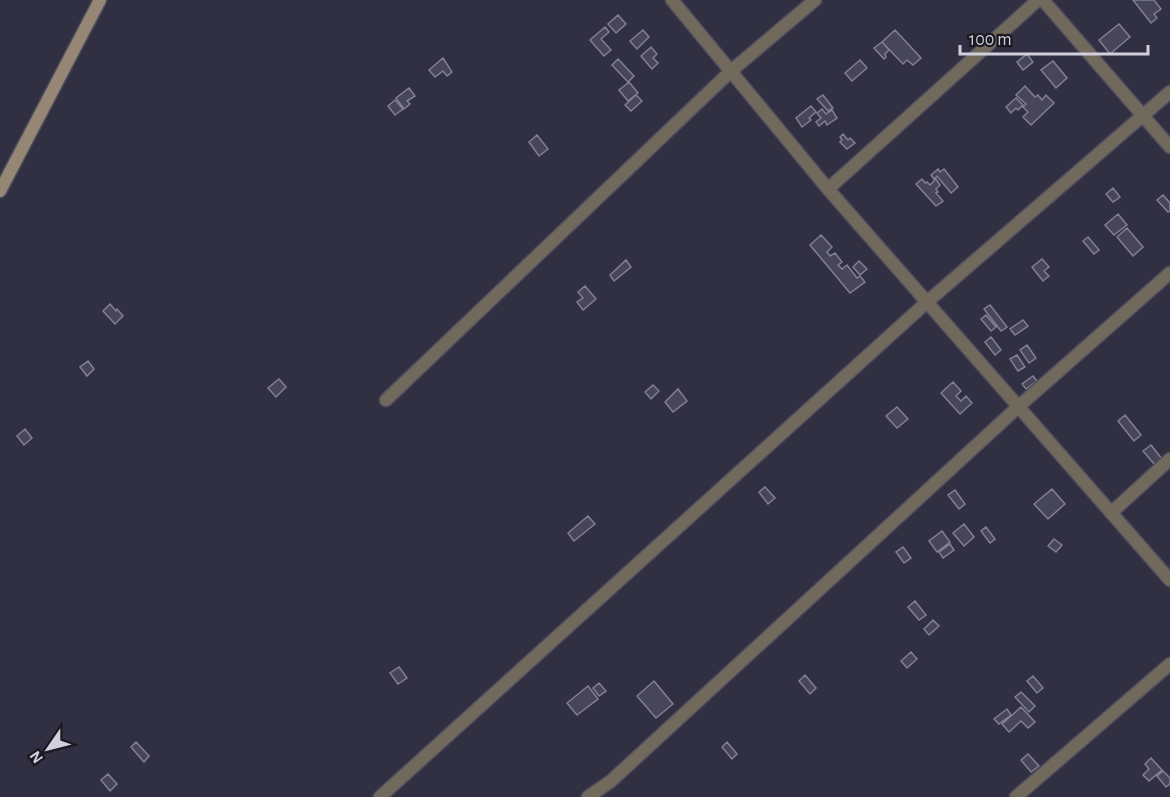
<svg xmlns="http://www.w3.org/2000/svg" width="1170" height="797" font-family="'Alegreya Sans',sans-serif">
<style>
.building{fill:#474558;stroke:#817f95;stroke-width:1.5}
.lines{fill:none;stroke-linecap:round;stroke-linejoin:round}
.minor-casing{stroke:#4e4d5e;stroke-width:15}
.secondary-casing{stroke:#4e4d5e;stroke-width:15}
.minor{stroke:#72695d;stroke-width:12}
.secondary{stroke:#958774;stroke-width:12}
</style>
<rect width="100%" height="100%" fill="#313042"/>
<path class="building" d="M 1133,0 L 1154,0 L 1161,9 L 1154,14 L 1157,18 L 1151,23 Z
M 618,15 L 626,24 L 616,33 L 608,24 Z
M 1119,24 L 1130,37 L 1110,54 L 1099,40 Z
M 605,27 L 609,32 L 601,39 L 611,50 L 604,56 L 590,40 Z
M 643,30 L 649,37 L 637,49 L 630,41 Z
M 895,30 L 921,58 L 913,65 L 907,60 L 903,64 L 882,42 Z
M 882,42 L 889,50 L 885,54 L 886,57 L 884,59 L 874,48 Z
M 651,47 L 657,54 L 653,58 L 658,63 L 652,69 L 641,56 Z
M 1027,54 L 1033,62 L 1023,70 L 1017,62 Z
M 443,58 L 452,72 L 447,76 L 443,71 L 435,77 L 429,70 Z
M 618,59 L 634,76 L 628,82 L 612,65 Z
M 860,60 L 867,68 L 852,81 L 845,73 Z
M 1053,61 L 1067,78 L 1056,88 L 1041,70 Z
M 629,82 L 638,93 L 628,101 L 619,90 Z
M 1025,86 L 1035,97 L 1038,95 L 1042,100 L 1046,95 L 1054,103 L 1031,125 L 1023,117 L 1028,112 L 1023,107 L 1026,104 L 1016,95 Z
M 409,88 L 415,96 L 407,101 L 410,104 L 404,109 L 396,98 Z
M 636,95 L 642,101 L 631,111 L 625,105 Z
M 823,95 L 833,108 L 828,111 L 817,99 Z
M 1016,98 L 1023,105 L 1018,110 L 1016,108 L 1011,113 L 1006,107 Z
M 395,100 L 403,109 L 395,115 L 388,106 Z
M 811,106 L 816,112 L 809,118 L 811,120 L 802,127 L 796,118 Z
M 822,109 L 826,114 L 832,110 L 837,118 L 827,125 L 825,121 L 819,126 L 816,122 L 821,118 L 817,113 Z
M 843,134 L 848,140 L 850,138 L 855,143 L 847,149 L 840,142 L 842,140 L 840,137 Z
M 537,135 L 548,149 L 539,156 L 529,142 Z
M 938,169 L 940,172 L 944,169 L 958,187 L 951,193 L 937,176 L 934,179 L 931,175 Z
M 922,179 L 925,183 L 927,182 L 930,185 L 936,179 L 940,185 L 936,189 L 938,192 L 936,193 L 943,201 L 936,206 L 916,184 Z
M 1113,188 L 1120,197 L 1113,202 L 1106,194 Z
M 1163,195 L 1170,203 L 1170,211 L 1168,212 L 1157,200 Z
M 1118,214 L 1127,225 L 1114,235 L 1105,225 Z
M 1127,228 L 1143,247 L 1133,256 L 1117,237 Z
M 821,235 L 832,247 L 827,252 L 830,256 L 835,253 L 842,262 L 838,265 L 842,269 L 847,265 L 857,278 L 860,276 L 865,282 L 850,293 L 810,245 Z
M 1088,237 L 1099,250 L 1094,254 L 1083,241 Z
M 1042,259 L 1049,267 L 1044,271 L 1049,276 L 1043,281 L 1032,267 Z
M 626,260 L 631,267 L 614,281 L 610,275 Z
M 859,261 L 867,269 L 860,275 L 853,267 Z
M 585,286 L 596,299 L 583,310 L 577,302 L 583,298 L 578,292 Z
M 110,304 L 116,311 L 117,309 L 123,316 L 115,324 L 103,311 Z
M 990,305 L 1007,327 L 1001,331 L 984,309 Z
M 986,315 L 996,327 L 991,331 L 981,319 Z
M 1023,320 L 1028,326 L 1015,335 L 1010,329 Z
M 991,337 L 1001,350 L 995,355 L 985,342 Z
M 1027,345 L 1036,358 L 1029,363 L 1020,350 Z
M 1017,355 L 1025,367 L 1018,371 L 1010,359 Z
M 88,361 L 94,369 L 87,376 L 80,367 Z
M 1033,376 L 1037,381 L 1026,389 L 1022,384 Z
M 279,379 L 286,387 L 276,397 L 268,388 Z
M 953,382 L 961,391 L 956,396 L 961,401 L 966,396 L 972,403 L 960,414 L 941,393 Z
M 653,385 L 659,391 L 651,399 L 645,392 Z
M 678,389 L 687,401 L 673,412 L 665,402 Z
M 897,407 L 908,419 L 897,428 L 886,416 Z
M 1125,415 L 1141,435 L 1134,441 L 1118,421 Z
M 25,429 L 32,438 L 24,445 L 17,436 Z
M 1151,445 L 1162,459 L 1155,465 L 1143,451 Z
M 765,487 L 775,498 L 768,504 L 759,492 Z
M 1052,489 L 1065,504 L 1048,519 L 1034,504 Z
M 955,490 L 965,504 L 959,509 L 948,495 Z
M 588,516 L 595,524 L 574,541 L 568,533 Z
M 964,524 L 974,537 L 964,546 L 953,533 Z
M 986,527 L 995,539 L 990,543 L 981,531 Z
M 942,531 L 950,542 L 937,552 L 929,541 Z
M 1054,539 L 1062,545 L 1056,552 L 1048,546 Z
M 950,544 L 954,550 L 943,558 L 939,552 Z
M 903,547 L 911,558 L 904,563 L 896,552 Z
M 915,601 L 926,615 L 919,620 L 908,607 Z
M 933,620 L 939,626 L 929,635 L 924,629 Z
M 911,652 L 917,659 L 907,668 L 901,661 Z
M 399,667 L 407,678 L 398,684 L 390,673 Z
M 805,675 L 816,688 L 810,694 L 799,681 Z
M 1033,676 L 1043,688 L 1037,693 L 1027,681 Z
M 654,681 L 673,704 L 656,718 L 637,696 Z
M 599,683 L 606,691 L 599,696 L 593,688 Z
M 588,686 L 598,699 L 577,715 L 567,703 Z
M 1021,692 L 1035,706 L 1029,712 L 1015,697 Z
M 1021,707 L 1035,722 L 1028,728 L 1021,721 L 1009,732 L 1002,724 Z
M 1007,709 L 1011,715 L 999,724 L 994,719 Z
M 136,742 L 149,756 L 144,762 L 131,747 Z
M 727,742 L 737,754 L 732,759 L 722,747 Z
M 1028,754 L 1039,766 L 1031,772 L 1021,760 Z
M 1151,758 L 1162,770 L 1149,781 L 1143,775 L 1149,769 L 1145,764 Z
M 1163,771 L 1170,778 L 1170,784 L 1166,787 L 1157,776 Z
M 108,774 L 117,784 L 110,791 L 101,780 Z"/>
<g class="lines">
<g class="minor-casing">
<path id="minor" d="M 672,0 L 828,189 L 1170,580
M 1043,0 L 1170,147
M 828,189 L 1038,0
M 386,400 L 731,71 L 815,0
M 1111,513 L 1170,459
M 380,797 L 927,302 L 1170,92
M 588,797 L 611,781 L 1018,407 L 1170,273
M 1016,797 L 1170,664"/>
</g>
<g class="secondary-casing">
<path id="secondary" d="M 0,191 L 100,0"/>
</g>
<use href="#minor" class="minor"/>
<use href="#secondary" class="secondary"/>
</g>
<g transform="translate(48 749) rotate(235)" stroke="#1a1921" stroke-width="4.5" paint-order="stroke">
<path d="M0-4.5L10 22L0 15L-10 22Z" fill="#d1d0dc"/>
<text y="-9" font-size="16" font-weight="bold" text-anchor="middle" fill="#d1d0dc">N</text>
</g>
<path d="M960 45v9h188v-9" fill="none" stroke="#d1d0dc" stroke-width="3"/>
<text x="969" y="45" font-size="18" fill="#d1d0dc" stroke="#1a1921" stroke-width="4.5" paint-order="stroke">100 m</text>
</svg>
